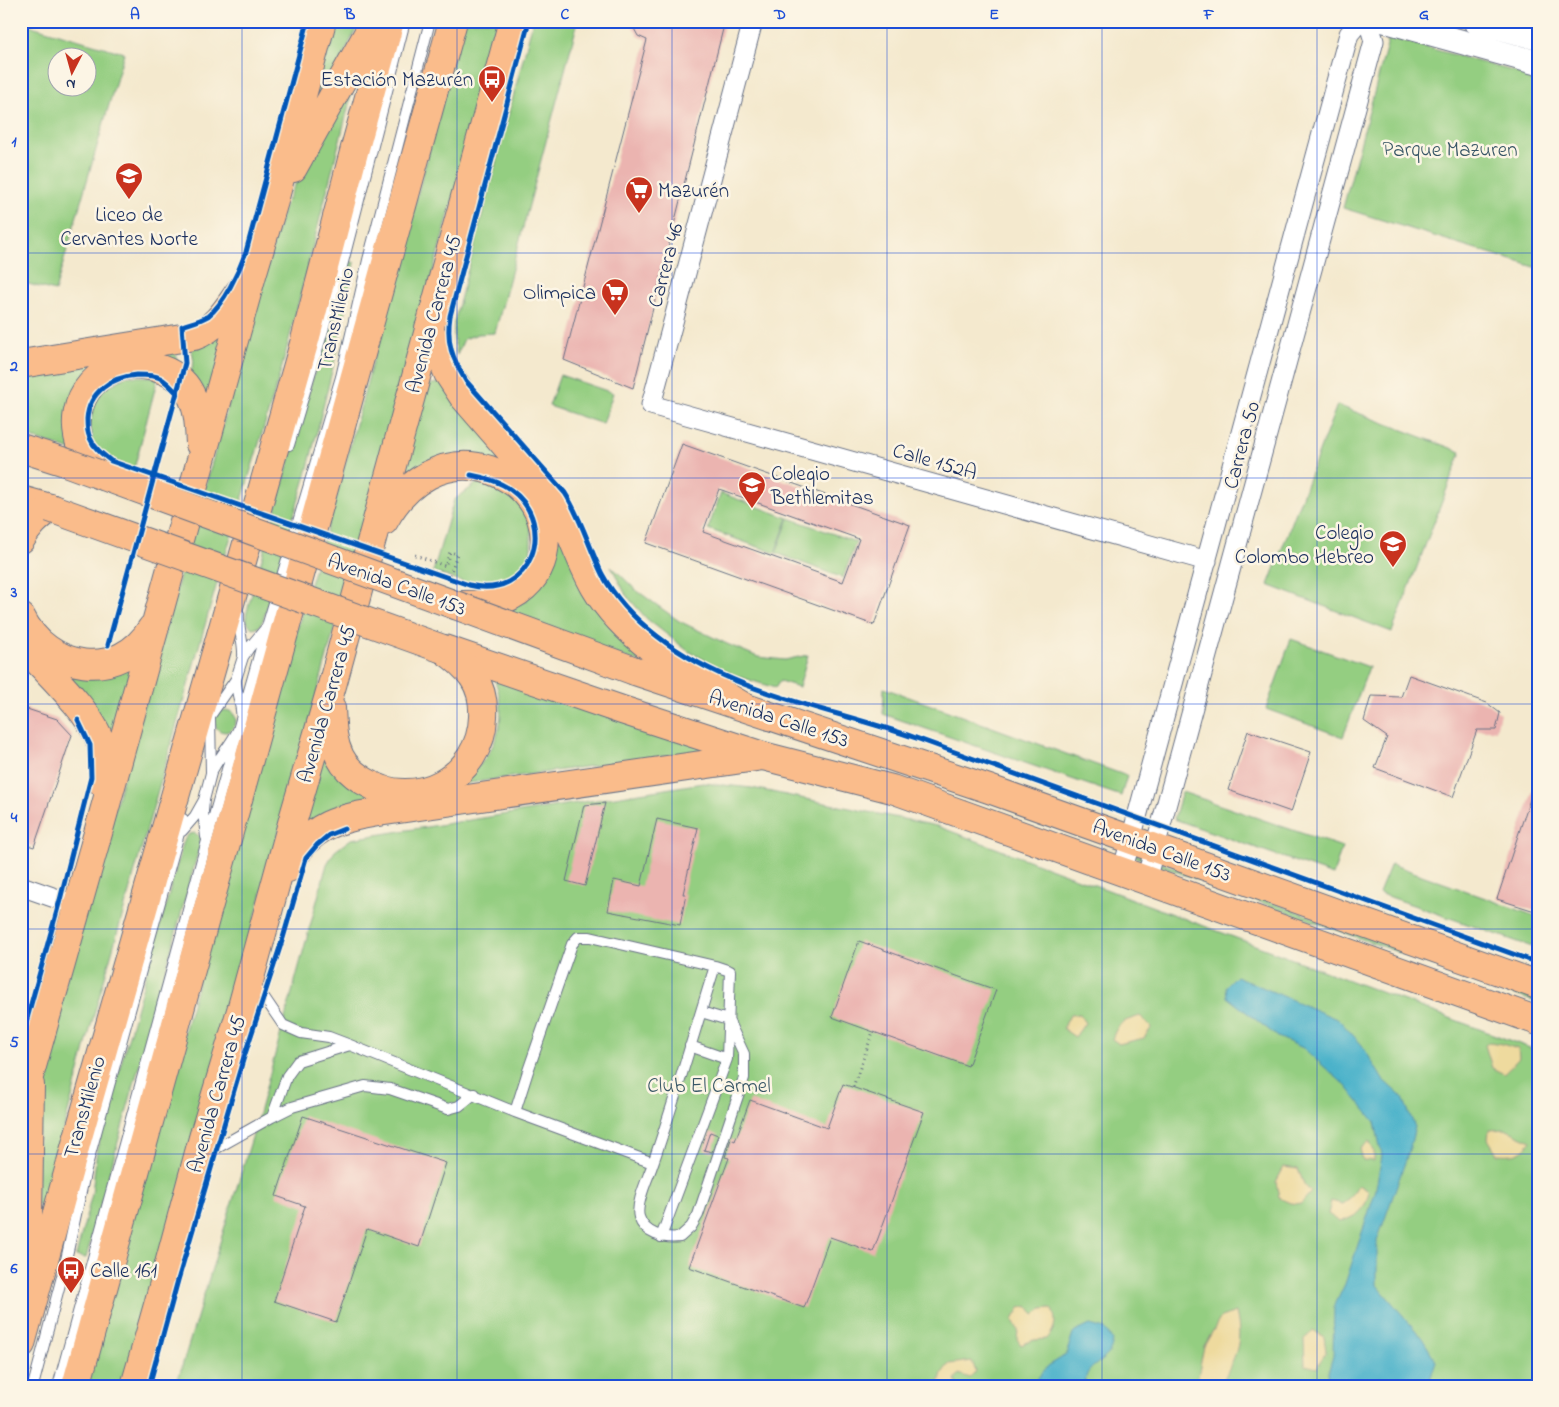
<svg xmlns="http://www.w3.org/2000/svg" width="1559" height="1407" font-family="'Indie Flower',sans-serif">
<style>
.green{fill:#94ce81;stroke:#587e70;fill-rule:evenodd}
.sand{fill:#eeda9e;stroke:#84847e}
.water{fill:#4bb2ca;stroke:#337094}
.building{fill:#ebb4b0;fill-rule:evenodd}
.lines{fill:none;stroke-linecap:round;stroke-linejoin:round}
.service-casing{stroke:#677085;stroke-width:12}
.minor-casing{stroke:#677085;stroke-width:21}
.tertiary-casing{stroke:#677085;stroke-width:26}
.primary-casing{stroke:#677085;stroke-width:30}
.trunk-casing{stroke:#677085;stroke-width:30}
.path{stroke:#677085;stroke-width:3;stroke-dasharray:1 4;stroke-linecap:butt}
.service{stroke:#fff;stroke-width:10}
.minor{stroke:#fff;stroke-width:19}
.tertiary{stroke:#fff;stroke-width:24}
.primary{stroke:#fabc8b;stroke-width:28}
.trunk{stroke:#fabc8b;stroke-width:28}
.primary-bridge-casing{stroke:#677085;stroke-width:30;stroke-linecap:butt}
.primary-bridge{stroke:#fabc8b;stroke-width:28}
.cycleway-casing{stroke:#fcf5e5;stroke-width:8}
.cycleway{stroke:#0057b8;stroke-width:5}
.grid{fill:none;stroke:#1d4ed8;stroke-width:1;stroke-opacity:0.55}
.labels{text-anchor:middle;stroke-width:5;stroke-linejoin:round;paint-order:stroke}
.poi-label{font-size:21px;fill:#1b2f5e;stroke:#fcf5e5;text-anchor:end}
.park-label{font-size:21px;fill:#395767;stroke:#fcf5e5}
.street-label{font-size:21px;fill:#1b2f5e;stroke:#fcf5e5}
.neatline{fill:none;stroke:#1d4ed8;stroke-width:2}
.grid-label{font-size:16px;text-anchor:middle;font-weight:bold;fill:#1d4ed8}
</style>
<rect width="100%" height="100%" fill="#fcf5e5"/>
<filter id="ink" filterUnits="userSpaceOnUse"><feTurbulence type="fractalNoise" baseFrequency=".02" numOctaves="2"/><feDisplacementMap in="SourceGraphic" scale="10" xChannelSelector="R" yChannelSelector="G"/><feConvolveMatrix kernelMatrix="1 2 1 2 8 2 1 2 1" color-interpolation-filters="sRGB"/></filter>
<filter id="wash" filterUnits="userSpaceOnUse"><feTurbulence type="fractalNoise" baseFrequency=".0096" numOctaves="4" result="noise"/><feDisplacementMap in="SourceGraphic" scale="20" xChannelSelector="R" yChannelSelector="G"/><feGaussianBlur stdDeviation="1.12" result="paint"/><feColorMatrix in="noise" values="0 0 0 0 0 0 0 0 0 0 0 0 0 0 0 0 0 1.4 0 .05"/><feComposite in="paint" operator="in"/></filter>
<g filter="url(#wash)">
<rect width="100%" height="100%" fill="#f4e9ce"/>
<path class="green" d="M 332,21 L 360,21 L 300,145 Z
M 464,21 L 502,21 L 126,1386 L 85,1386 L 309,587 L 334,506 Z
M 533,21 L 578,21 L 495,333 L 478,334 L 464,339 L 457,355 L 454,339 L 454,323 Z
M 21,23 L 124,53 L 55,291 L 21,282 ZM 58,58 L 88,58 L 88,88 L 58,88 Z
M 1389,37 L 1538,78 L 1538,268 L 1343,208 Z
M 356,77 L 282,367 L 217,583 L 92,1022 L 43,1207 L 36,1204 L 41,1070 L 284,207 L 317,141 Z
M 346,260 L 355,263 L 335,359 L 308,468 L 263,620 L 259,627 L 252,628 L 247,622 L 246,615 Z
M 231,320 L 206,403 L 188,379 L 194,362 L 191,345 Z
M 174,346 L 179,369 L 105,361 L 72,450 L 21,435 L 21,374 Z
M 560,375 L 613,393 L 603,424 L 549,406 Z
M 127,376 L 158,377 L 134,469 C 108,459 85,450 88,416 C 88,409 93,401 95,394 Z
M 443,382 L 526,476 L 397,480 L 423,386 Z
M 1337,405 L 1461,452 L 1392,632 L 1268,585 Z
M 484,478 L 499,483 L 531,516 L 531,556 L 516,579 L 498,587 L 482,588 L 433,572 L 454,500 Z
M 721,493 L 788,518 L 775,553 L 708,529 Z
M 550,513 L 661,670 L 498,612 L 526,601 Z
M 789,518 L 856,542 L 843,578 L 776,553 Z
M 611,566 L 636,590 L 679,621 L 727,644 L 758,657 L 785,660 L 808,655 L 799,687 L 780,681 L 775,688 L 734,675 L 688,651 L 647,619 L 626,595 Z
M 1291,639 L 1369,667 L 1343,737 L 1266,709 Z
M 135,658 L 111,744 L 51,664 C 67,671 87,683 104,676 C 115,672 126,664 135,658 Z
M 494,678 L 714,749 L 461,784 C 495,754 511,723 494,678 Z
M 884,688 L 1127,776 L 1121,796 L 883,714 Z
M214 721a11 11 0 1 1 22 0a11 11 0 1 1-22 0Z
M 326,744 L 383,796 L 303,830 Z
M 703,783 L 752,788 L 937,826 L 1538,1051 L 1538,1386 L 176,1386 L 255,1128 L 327,864 L 335,851 L 351,839 Z
M 1182,792 L 1342,847 L 1333,875 L 1174,819 Z
M 195,833 L 200,837 L 200,845 L 86,1258 L 76,1256 L 92,1194 L 97,1149 L 184,840 L 189,834 Z
M 1131,852 L 1538,998 L 1538,1003 L 1130,855 Z
M 1391,864 L 1538,917 L 1538,949 L 1379,893 Z"/>
<path class="sand" d="M 1079,1014 L 1085,1023 L 1075,1037 L 1063,1029 L 1070,1015 Z
M 1140,1016 L 1152,1027 L 1144,1038 L 1119,1044 L 1112,1039 C 1119,1021 1122,1022 1140,1016 Z
M 1489,1042 L 1502,1044 L 1518,1049 L 1519,1058 L 1504,1074 L 1492,1068 L 1485,1045 Z
M 1505,1129 L 1531,1141 C 1521,1155 1513,1155 1497,1154 L 1488,1139 L 1489,1130 Z
M 1369,1141 L 1374,1151 L 1374,1161 L 1363,1160 L 1360,1149 Z
M 1284,1167 L 1298,1169 L 1304,1184 L 1311,1192 L 1301,1204 L 1290,1203 L 1279,1198 L 1276,1182 Z
M 1358,1185 L 1369,1191 C 1365,1211 1359,1215 1340,1222 L 1328,1214 L 1331,1201 L 1342,1204 L 1351,1197 Z
M 1028,1306 L 1034,1315 L 1042,1309 L 1051,1308 C 1058,1320 1055,1329 1047,1339 L 1034,1340 L 1021,1345 L 1017,1339 L 1018,1330 L 1013,1320 L 1020,1308 Z
M 1236,1312 C 1244,1346 1234,1356 1221,1386 L 1196,1386 L 1204,1346 L 1221,1317 Z
M 1313,1330 L 1324,1337 L 1326,1351 L 1317,1368 L 1305,1365 L 1304,1340 Z
M 972,1361 L 976,1372 L 970,1378 L 959,1374 L 955,1380 L 958,1386 L 941,1386 L 939,1383 L 942,1373 L 949,1364 Z"/>
<path class="water" d="M 1236,976 L 1339,1020 L 1362,1045 L 1383,1080 L 1403,1098 L 1415,1127 L 1409,1151 L 1377,1241 L 1377,1285 L 1422,1338 L 1436,1361 L 1428,1386 L 1330,1386 L 1328,1373 L 1333,1356 L 1334,1307 L 1345,1284 L 1375,1193 L 1382,1156 L 1375,1122 L 1346,1086 L 1303,1048 L 1278,1037 L 1227,997 L 1226,986 Z
M 1090,1325 L 1105,1329 L 1113,1341 C 1112,1345 1111,1350 1109,1353 C 1100,1365 1082,1368 1086,1386 L 1031,1386 L 1048,1366 L 1066,1355 L 1073,1333 Z"/>
<g id="blocks">
<path class="building" d="M 630,21 L 725,21 L 633,388 L 564,360 L 647,40 L 638,36 Z
M 682,444 L 910,525 L 874,625 L 646,543 ZM 719,489 L 859,539 L 843,582 L 703,532 Z
M 1409,675 L 1487,703 L 1500,713 L 1496,730 L 1477,730 L 1453,797 L 1375,768 L 1387,737 L 1364,721 L 1371,696 L 1401,697 Z
M 21,707 L 57,719 L 72,735 L 34,847 L 21,843 Z
M 1248,731 L 1311,752 L 1291,812 L 1228,790 Z
M 1535,784 L 1538,785 L 1538,912 L 1497,899 Z
M 605,803 L 585,886 L 566,881 L 584,805 Z
M 657,819 L 698,828 L 683,894 L 686,894 L 680,925 L 608,911 L 614,880 L 641,886 Z
M 859,941 L 996,990 L 968,1066 L 832,1017 Z
M 843,1084 L 924,1112 L 873,1252 L 830,1237 L 804,1308 L 689,1267 L 729,1158 L 725,1157 L 731,1139 L 735,1141 L 750,1100 L 827,1128 Z
M 303,1116 L 446,1163 L 419,1247 L 367,1229 L 336,1322 L 274,1301 L 305,1206 L 276,1196 Z
M 710,1132 L 718,1135 L 712,1152 L 704,1150 Z"/>
</g>
</g>
<g filter="url(#ink)">
<use href="#blocks" fill-opacity="0" stroke="#677085" stroke-width="1"/>
<g class="lines">
<g class="service-casing">
<path id="service" d="M 289,445 L 342,266 L 405,21
M 239,614 C 238,629 244,642 243,657 L 249,648 L 265,629
M 236,679 C 235,693 244,708 241,722 C 238,737 218,757 211,773 L 210,716 Z
M 236,679 L 243,657
M 204,800 L 211,773
M 182,831 L 195,816 L 204,800 L 203,812 L 206,837
M 251,983 L 264,997 L 283,1025 L 301,1033 L 329,1037 L 350,1045 L 515,1112 L 653,1163
M 701,1012 L 728,1020 L 744,1054 L 744,1078 L 698,1215 L 691,1227 L 680,1237 C 664,1239 644,1234 639,1217 C 635,1204 648,1178 652,1166 C 675,1100 694,1033 715,966
M 690,1046 L 727,1059
M 515,1112 L 528,1071 L 572,944 L 578,937 L 590,937 L 715,966 L 730,971 L 727,1059 L 661,1237
M 272,1117 L 292,1107 L 365,1086 L 390,1089 L 448,1109 L 459,1106 L 474,1094
M 203,1152 L 217,1148 L 272,1117 L 287,1076 L 298,1061 L 350,1045
M 33,1386 L 64,1269 L 86,1169 L 183,819
M 58,1386 L 205,848 L 268,623 L 341,377 L 368,260 L 430,21"/>
</g>
<g class="minor-casing">
<path id="minor" d="M 753,21 L 651,405 L 1207,561
M 1122,872 L 1349,34 L 1360,21
M 1146,880 L 1374,41 L 1368,21
M 21,886 L 78,906"/>
</g>
<g class="tertiary-casing">
<path id="tertiary" d="M 1386,21 L 1538,63
M 1475,21 L 1538,38"/>
</g>
<g class="primary-casing">
<path id="primary" d="M 21,500 L 50,508
M 444,649 L 622,710 L 763,756 L 892,789 L 1538,1021
M 635,671 L 989,789 L 1538,985"/>
</g>
<g class="trunk-casing">
<path id="trunk" d="M 293,168 L 375,21
M 429,328 L 448,373 L 463,396 L 554,501 C 571,528 579,559 595,587 C 628,643 691,675 744,707
M 21,364 L 194,336 C 217,328 228,308 242,288
M 103,476 C 95,468 86,459 82,449 C 62,399 103,354 154,367 C 169,371 183,379 190,393 C 199,409 199,427 200,444
M 384,521 C 405,482 445,455 490,470 C 503,475 516,482 525,492 C 555,524 551,575 511,596 C 495,606 474,605 455,605
M 21,539 C 29,525 37,518 50,508
M 21,617 C 47,671 119,683 152,628
M 21,643 C 45,670 91,711 101,744 C 105,757 104,769 103,783
M 331,708 C 332,725 332,741 340,757 C 345,767 354,775 364,781 C 415,813 481,778 483,717 C 485,684 469,667 443,649
M 288,868 C 309,823 341,818 385,811 L 763,756
M 21,1105 L 100,826 L 252,275 L 274,201 L 322,21
M 27,1282 L 30,1085
M 21,1344 L 76,1144 L 305,340 L 355,148 L 390,21
M 76,1386 L 453,21
M 135,1386 L 158,1305 L 203,1138 L 242,1007 L 294,816 L 333,682 L 513,21"/>
</g>
<path class="path" d="M 415,555 L 445,566 L 450,552 L 457,554 L 449,578
M 853,1087 L 873,1032"/>
<use href="#service" class="service"/>
<use href="#minor" class="minor"/>
<use href="#tertiary" class="tertiary"/>
<use href="#primary" class="primary"/>
<use href="#trunk" class="trunk"/>
<g class="primary-bridge-casing">
<path id="primary-bridge" d="M 21,448 L 68,463 L 635,671
M 50,508 L 443,649"/>
</g>
<use href="#primary-bridge" class="primary-bridge"/>
<g class="cycleway-casing">
<path id="cycleway" d="M 529,21 L 450,316 C 446,343 452,358 466,381 L 565,493 C 581,518 589,547 602,574 C 615,598 636,620 657,636 C 733,695 828,707 916,738 C 1124,813 1331,888 1538,963
M 177,393 C 172,388 167,382 160,378 C 154,375 144,375 137,375 C 111,377 89,392 87,419 C 87,426 87,432 90,438 C 94,448 102,454 111,461 L 469,585 C 532,601 558,524 511,490 C 499,481 485,478 471,475
M 108,645 L 185,363 L 182,326 C 190,323 200,321 208,316 C 224,304 239,271 246,252 L 308,21
M 21,1040 L 60,900 L 91,777 L 90,745 L 78,720
M 149,1386 L 178,1280 L 243,1060 L 283,938 L 306,858 L 317,845 L 329,835 L 344,829"/>
</g>
<use href="#cycleway" class="cycleway"/>
</g>
</g>
<path class="grid" d="M 242,21 L 242,1386M 457,21 L 457,1386M 672,21 L 672,1386M 887,21 L 887,1386M 1102,21 L 1102,1386M 1317,21 L 1317,1386M 21,253 L 1538,253M 21,478 L 1538,478M 21,704 L 1538,704M 21,929 L 1538,929M 21,1154 L 1538,1154"/>
<defs>
<g id="bus-pin" transform="scale(1.4375)"><path d="M0 17L-7.5 6A9.5 9.5 0 1 1 7.5 6Z" fill="#c8321e" stroke="#fcf5e5"/><path d="M-5-6H5V4H4V6H2V4H-2V6H-4V4H-5ZM-3.5-4V0h7V-4ZM-3.5 1.2v1.5H-2V1.2ZM2 1.2v1.5H3.5V1.2Z" fill="#fff"/></g>
<g id="school-pin" transform="scale(1.4375)"><path d="M0 17L-7.5 6A9.5 9.5 0 1 1 7.5 6Z" fill="#c8321e" stroke="#fcf5e5"/><path d="M0-5L7-2L0 1L-7-2ZM-4 1L0 2.5L4 1V4Q0 6-4 4Z" fill="#fff"/></g>
<g id="supermarket-pin" transform="scale(1.4375)"><path d="M0 17L-7.5 6A9.5 9.5 0 1 1 7.5 6Z" fill="#c8321e" stroke="#fcf5e5"/><path d="M-6-5.5h2.5l.6 2H6L4.5 2H-2.5L-4.4-4H-6ZM-1.5 3.2a1.3 1.3 0 1 0 .1 0ZM3 3.2a1.3 1.3 0 1 0 .1 0Z" fill="#fff"/></g>
</defs>
<g fill-rule="evenodd">
<use href="#bus-pin" x="492" y="79"/>
<use href="#school-pin" x="129" y="176"/>
<use href="#supermarket-pin" x="639" y="190"/>
<use href="#supermarket-pin" x="615" y="292"/>
<use href="#school-pin" x="752" y="485"/>
<use href="#school-pin" x="1393" y="544"/>
<use href="#bus-pin" x="71" y="1270"/>
</g>
<g class="labels">
<g class="poi-label">
<text x="473" y="86">Estación Mazurén</text>
<text x="658" y="197" text-anchor="start">Mazurén</text>
<text x="129" y="221" text-anchor="middle">Liceo de<tspan x="129" dy="24">Cervantes Norte</tspan></text>
<text x="596" y="299">Olimpica</text>
<text x="771" y="480" text-anchor="start">Colegio<tspan x="771" dy="24">Bethlemitas</tspan></text>
<text x="1374" y="539">Colegio<tspan x="1374" dy="24">Colombo Hebreo</tspan></text>
<text x="90" y="1277" text-anchor="start">Calle 161</text>
</g>
<g class="park-label">
<text x="1450" y="156">Parque Mazuren</text>
<text x="709" y="1092">Club El Carmel</text>
</g>
<g class="street-label">
<text transform="translate(665 265) rotate(-75)" y="7">Carrera 46</text>
<text transform="translate(433 314) rotate(-75)" y="7">Avenida Carrera 45</text>
<text transform="translate(335 319) rotate(-77)" y="7">TransMilenio</text>
<text transform="translate(1241 445) rotate(-75)" y="7">Carrera 50</text>
<text transform="translate(935 461) rotate(16)" y="7">Calle 152A</text>
<text transform="translate(397 584) rotate(20)" y="7">Avenida Calle 153</text>
<text transform="translate(326 704) rotate(-74)" y="7">Avenida Carrera 45</text>
<text transform="translate(779 718) rotate(18)" y="7">Avenida Calle 153</text>
<text transform="translate(1162 850) rotate(20)" y="7">Avenida Calle 153</text>
<text transform="translate(216 1094) rotate(-74)" y="7">Avenida Carrera 45</text>
<text transform="translate(84 1107) rotate(-74)" y="7">TransMilenio</text>
</g>
</g>
<rect width="1559" height="1407" fill="none" stroke="#fcf5e5" stroke-width="55"/>
<g transform="translate(72 72) rotate(186)"><circle r="24" fill="#fcf5e5" stroke="#a2a6af"/>
<path d="M0-4L9 19L0 12L-9 19Z" fill="#c8321e"/>
<text y="-8" font-size="14" font-weight="bold" text-anchor="middle" fill="#1b2f5e">N</text>
</g>
<rect x="28" y="28" width="1504" height="1352" class="neatline"/>
<g class="grid-label">
<text x="135" y="19">A</text>
<text x="350" y="19">B</text>
<text x="565" y="19">C</text>
<text x="780" y="19">D</text>
<text x="994" y="19">E</text>
<text x="1209" y="19">F</text>
<text x="1424" y="19">G</text>
<text x="14" y="146">1</text>
<text x="14" y="371">2</text>
<text x="14" y="597">3</text>
<text x="14" y="822">4</text>
<text x="14" y="1047">5</text>
<text x="14" y="1273">6</text>
</g>
</svg>
